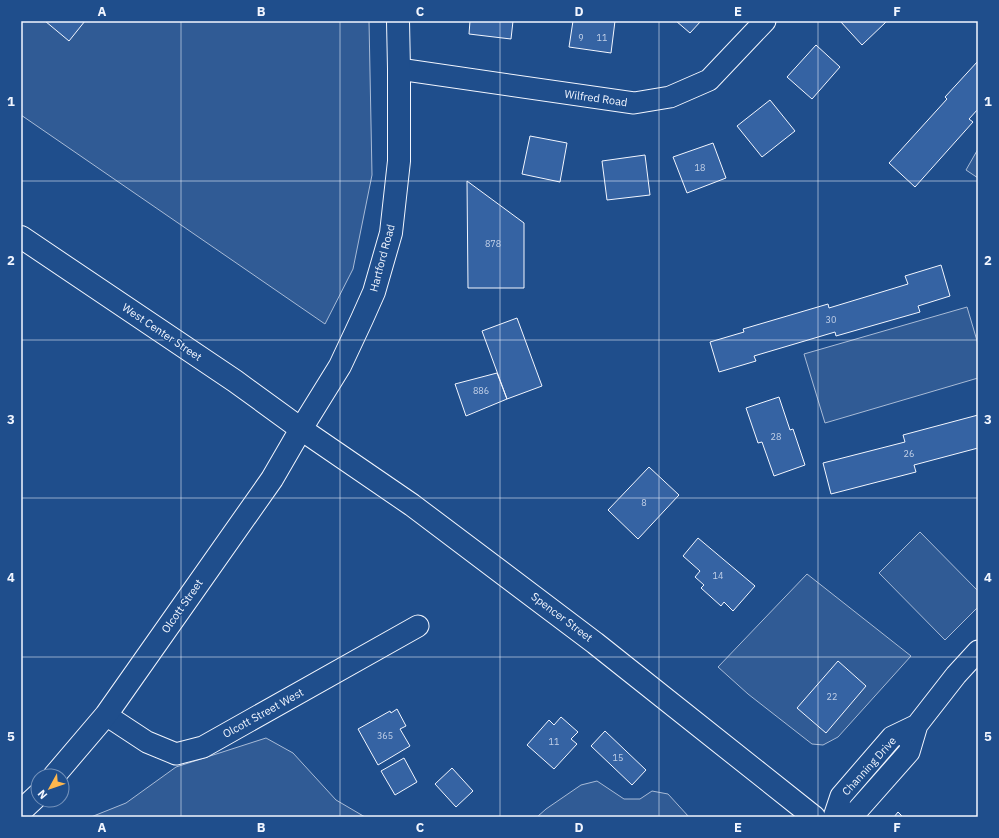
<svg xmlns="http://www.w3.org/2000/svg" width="999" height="838" font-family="'IBM Plex Sans',sans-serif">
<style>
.built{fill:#305b95;stroke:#a8bbd7}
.building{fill:#3563a3;stroke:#f2f6ff}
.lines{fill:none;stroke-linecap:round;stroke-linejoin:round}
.street-casing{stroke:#f2f6ff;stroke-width:23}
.secondary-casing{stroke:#f2f6ff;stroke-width:24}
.street{stroke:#1f4e8c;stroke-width:21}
.secondary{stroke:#1f4e8c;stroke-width:22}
.grid{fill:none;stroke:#f2f6ff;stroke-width:1;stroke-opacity:0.55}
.labels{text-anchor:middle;stroke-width:3;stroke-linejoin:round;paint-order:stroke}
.number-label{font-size:9px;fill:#c3d1e8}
.street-label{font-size:11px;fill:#f2f6ff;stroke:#1f4e8c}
.neatline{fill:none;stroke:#f2f6ff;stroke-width:1.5}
.grid-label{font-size:13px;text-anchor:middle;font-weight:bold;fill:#f2f6ff}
</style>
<rect width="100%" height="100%" fill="#1f4e8c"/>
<path class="built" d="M 21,21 L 369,21 L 372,175 L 353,269 L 325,324 L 21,115 Z
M 978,149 L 978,178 L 966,170 Z
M 967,307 L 978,344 L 978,378 L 825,423 L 804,354 Z
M 920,532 L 978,591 L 978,607 L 945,640 L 879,573 Z
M 807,574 L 911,656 L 838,737 L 823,745 L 812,744 L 748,694 L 718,667 Z
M 266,738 L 293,753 L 336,800 L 365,817 L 91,817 L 126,803 L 176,767 Z
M 597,781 L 624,799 L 640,799 L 652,791 L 668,794 L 689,817 L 537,817 L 546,809 L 581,785 Z"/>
<path class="building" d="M 45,21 L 85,21 L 69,41 Z
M 470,21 L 513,21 L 511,39 L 469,34 Z
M 573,21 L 615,21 L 611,53 L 569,47 Z
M 676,21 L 701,21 L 690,33 Z
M 840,21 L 887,21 L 862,45 Z
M 816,45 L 840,67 L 812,99 L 787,77 Z
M 978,61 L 978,109 L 969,119 L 973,122 L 915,187 L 889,163 L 947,99 L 945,97 Z
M 770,100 L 795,131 L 762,157 L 737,126 Z
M 530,136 L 567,143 L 560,182 L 522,174 Z
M 713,143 L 726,178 L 687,193 L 673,157 Z
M 645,155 L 650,195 L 607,200 L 602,161 Z
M 467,181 L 524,223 L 524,288 L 468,288 Z
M 941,265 L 950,296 L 918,306 L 920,312 L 836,336 L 835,332 L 754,356 L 756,361 L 719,372 L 710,342 L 744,332 L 743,329 L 828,304 L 829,308 L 908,284 L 905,276 Z
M 517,318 L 542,386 L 507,399 L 482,331 Z
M 497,373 L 507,399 L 466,416 L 455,384 Z
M 779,397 L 790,430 L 793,429 L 805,465 L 774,476 L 762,442 L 758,443 L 746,408 Z
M 978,415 L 978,448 L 914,465 L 916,472 L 831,494 L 823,463 L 905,442 L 903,435 Z
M 649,467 L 679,495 L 638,539 L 608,510 Z
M 698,538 L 755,586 L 733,611 L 724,602 L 721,606 L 701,588 L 704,585 L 695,577 L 700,571 L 683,556 Z
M 838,661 L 866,686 L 826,733 L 797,708 Z
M 397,709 L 406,726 L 400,729 L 410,746 L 378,765 L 358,729 L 390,711 L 391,713 Z
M 561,717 L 578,732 L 571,739 L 577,744 L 554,769 L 527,745 L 549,720 L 554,725 Z
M 605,731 L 646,770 L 632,785 L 591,746 Z
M 404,758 L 417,782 L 395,795 L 381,771 Z
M 452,768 L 473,791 L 456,807 L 435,784 Z
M 898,812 L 903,817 L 894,817 Z"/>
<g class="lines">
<g class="street-casing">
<path id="street" d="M 399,69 L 634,103 L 670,97 L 709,80 L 765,21
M 106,715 L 147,742 L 176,754 L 203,747 L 418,626
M 834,817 L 841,796 L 892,737 L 917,725
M 849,817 L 856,812 L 909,752 L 917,725 L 956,675 L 978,651"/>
</g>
<g class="secondary-casing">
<path id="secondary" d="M 21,237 L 235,381 L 301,429 L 412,505 L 595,643 L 814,817
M 54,776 L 106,715 L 272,479 L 301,429 L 340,366 L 362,319 L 374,292 L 391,233 L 399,161 L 399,69 L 398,21
M 21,811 L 38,795"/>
</g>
<use href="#street" class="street"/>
<use href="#secondary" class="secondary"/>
</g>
<path class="grid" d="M 181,21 L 181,817M 340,21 L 340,817M 500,21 L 500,817M 659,21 L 659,817M 818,21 L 818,817M 21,181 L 978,181M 21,340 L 978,340M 21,498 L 978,498M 21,657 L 978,657"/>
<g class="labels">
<g class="number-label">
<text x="581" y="41">9</text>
<text x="602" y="41">11</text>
<text x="700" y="171">18</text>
<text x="493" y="247">878</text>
<text x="831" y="323">30</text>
<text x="481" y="394">886</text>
<text x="776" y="440">28</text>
<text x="909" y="457">26</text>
<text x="644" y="506">8</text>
<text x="718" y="579">14</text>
<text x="832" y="700">22</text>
<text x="385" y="739">365</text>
<text x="554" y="745">11</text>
<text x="618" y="761">15</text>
</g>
<g class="street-label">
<text transform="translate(596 98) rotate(8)" y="4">Wilfred Road</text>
<text transform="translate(382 258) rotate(-75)" y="4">Hartford Road</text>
<text transform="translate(162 332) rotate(34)" y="4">West Center Street</text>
<text transform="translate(182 606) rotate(-55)" y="4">Olcott Street</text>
<text transform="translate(562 617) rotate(37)" y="4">Spencer Street</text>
<text transform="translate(263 713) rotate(-29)" y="4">Olcott Street West</text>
<text transform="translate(869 766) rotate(-48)" y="4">Channing Drive</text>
</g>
</g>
<rect width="999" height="838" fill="none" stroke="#1f4e8c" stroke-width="44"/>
<g transform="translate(50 788) rotate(230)"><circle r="19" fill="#1f4e8c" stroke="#7391ba"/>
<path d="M0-3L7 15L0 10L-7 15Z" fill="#ffb74d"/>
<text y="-6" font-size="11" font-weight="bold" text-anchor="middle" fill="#f2f6ff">N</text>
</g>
<rect x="22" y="22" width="955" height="794" class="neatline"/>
<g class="grid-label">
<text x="102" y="16">A</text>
<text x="261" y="16">B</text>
<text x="420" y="16">C</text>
<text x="579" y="16">D</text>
<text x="738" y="16">E</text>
<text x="897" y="16">F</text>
<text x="11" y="106">1</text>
<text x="988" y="106">1</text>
<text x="11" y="265">2</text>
<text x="988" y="265">2</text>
<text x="11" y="424">3</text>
<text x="988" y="424">3</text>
<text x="11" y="582">4</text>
<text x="988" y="582">4</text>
<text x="11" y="741">5</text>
<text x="988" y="741">5</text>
<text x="102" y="832">A</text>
<text x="261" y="832">B</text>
<text x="420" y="832">C</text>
<text x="579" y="832">D</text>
<text x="738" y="832">E</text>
<text x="897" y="832">F</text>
</g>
</svg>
